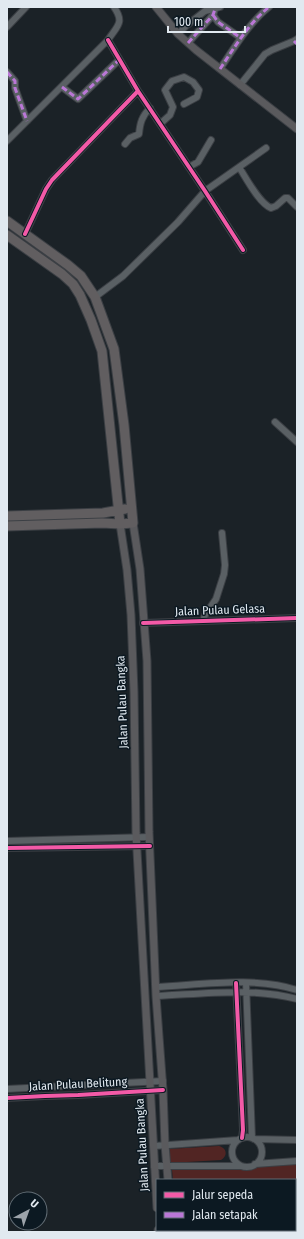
<svg xmlns="http://www.w3.org/2000/svg" width="304" height="1239" font-family="'Fira Sans Condensed',sans-serif">
<style>
.green{fill:#512523}
.lines{fill:none;stroke-linecap:round;stroke-linejoin:round}
.minor-casing{stroke:#3b3f44;stroke-width:8}
.major-casing{stroke:#3b3f44;stroke-width:9}
.highway-casing{stroke:#3b3f44;stroke-width:11}
.minor{stroke:#5a6064;stroke-width:6}
.major{stroke:#5a5a5d;stroke-width:7}
.highway{stroke:#615e60;stroke-width:9}
.quiet{stroke:#ba77d6;stroke-width:3;stroke-dasharray:6 3;stroke-linecap:butt}
.cycleway-casing{stroke:#0c1922;stroke-width:6}
.cycleway{stroke:#f35aa7;stroke-width:4}
.labels{text-anchor:middle;stroke-width:3;stroke-linejoin:round;paint-order:stroke}
.street-label{font-size:12px;fill:#e1e9f0;stroke:#0c1922}
</style>
<rect width="100%" height="100%" fill="#1b2227"/>
<path class="green" d="M 219,1146 C 227,1148 228,1156 221,1160 L 170,1163 L 169,1149 Z
M 297,1162 L 297,1232 L 176,1232 L 176,1230 L 295,1230 L 295,1180 L 173,1180 L 172,1170 Z"/>
<g class="lines">
<g class="minor-casing">
<path id="minor" d="M 213,15 L 218,22 L 241,38
M 7,27 L 26,7
M 178,34 L 187,25 L 205,11 L 220,7
M 108,40 L 138,91 L 205,191 L 243,250
M 188,43 L 213,15 L 215,9
M 220,69 C 234,48 249,23 269,7
M 7,72 L 15,81 L 15,88 L 27,121
M 240,85 L 265,54 L 272,50 L 294,41 L 297,39
M 62,87 L 78,99 L 119,60
M 160,124 L 170,115 L 173,107 L 165,90 L 172,81 L 184,77 L 193,82 L 199,90 L 197,97 L 184,104
M 7,141 L 108,40 C 117,26 125,23 114,7
M 125,144 L 130,138 L 139,134 C 140,123 142,116 150,108
M 189,167 L 198,162 L 211,140
M 239,167 C 246,178 259,203 271,208 L 276,206 L 285,198 L 288,198 L 297,207
M 25,234 L 46,189 L 52,180 L 138,91
M 95,297 L 123,276 L 178,222 L 205,191 L 266,148
M 275,422 L 297,442
M 203,621 L 205,615 L 216,599 L 224,574 L 225,565 L 222,533
M 143,623 L 297,618
M 7,841 L 149,837
M 7,848 L 150,846
M 236,983 L 243,1130 L 242,1138
M 246,983 L 252,1138
M 156,987 C 200,985 255,976 297,990
M 156,996 C 203,994 251,987 297,999
M 7,1089 L 163,1081
M 7,1098 L 45,1096 L 78,1095 L 163,1090
M232 1152a15 15 0 1 1 30 0a15 15 0 1 1-30 0Z
M 254,1139 L 297,1140
M 154,1146 L 238,1140
M 255,1164 L 297,1161
M 154,1166 L 241,1166"/>
</g>
<g class="major-casing">
<path id="major" d="M 156,7 L 178,34 L 196,50 L 297,129
M 133,523 L 140,569 L 147,661 L 149,832 L 152,901 L 156,996 L 163,1090 L 165,1145 L 168,1180
M 120,524 L 127,570 L 131,615 L 134,692 L 136,833 L 157,1208
M 158,1230 L 158,1232
M 171,1230 L 171,1232"/>
</g>
<g class="highway-casing">
<path id="highway" d="M 7,221 L 68,265 L 81,276 L 95,297 L 114,349 L 124,425 L 133,523 L 120,524 L 102,523 L 7,526
M 7,235 L 62,274 L 73,284 L 80,295 L 91,320 L 102,351 L 120,524
M 7,516 L 103,513 L 125,509"/>
</g>
<use href="#minor" class="minor"/>
<use href="#major" class="major"/>
<use href="#highway" class="highway"/>
<path class="quiet" d="M 213,15 L 218,22 L 241,38
M 294,41 L 297,44
M 188,43 L 213,15 L 215,9
M 220,69 C 234,48 249,23 269,7
M 7,72 L 15,81 L 15,88 L 27,121
M 62,87 L 78,99 L 119,60"/>
<g class="cycleway-casing">
<path id="cycleway" d="M 108,40 L 138,91 L 205,191 L 243,250
M 25,234 L 46,189 L 52,180 L 138,91
M 143,623 L 297,618
M 7,848 L 150,846
M 236,983 L 243,1130 L 242,1138
M 7,1098 L 45,1096 L 78,1095 L 163,1090"/>
</g>
<use href="#cycleway" class="cycleway"/>
</g>
<g class="labels">
<g class="street-label">
<text transform="translate(220 610) rotate(-2)" y="4">Jalan Pulau Gelasa</text>
<text transform="translate(122 702) rotate(-92)" y="4">Jalan Pulau Bangka</text>
<text transform="translate(78 1084) rotate(-3)" y="4">Jalan Pulau Belitung</text>
<text transform="translate(142 1145) rotate(-93)" y="4">Jalan Pulau Bangka</text>
</g>
</g>
<rect width="304" height="1239" fill="none" stroke="#e1e9f0" stroke-width="16"/>
<rect x="156" y="1179" width="140" height="52" fill="#0c1922" stroke="#616c74"/>
<rect x="164" y="1192" width="20" height="6" fill="#f35aa7" stroke="#616c74"/>
<text x="192" y="1199" font-size="12" fill="#e1e9f0">Jalur sepeda</text>
<rect x="164" y="1212" width="20" height="6" fill="#ba77d6" stroke="#616c74"/>
<text x="192" y="1219" font-size="12" fill="#e1e9f0">Jalan setapak</text>
<g transform="translate(28 1211) rotate(41)"><circle r="19" fill="#0c1922" stroke="#616c74"/>
<path d="M0-3L7 15L0 10L-7 15Z" fill="#9ca3aa"/>
<text y="-6" font-size="11" font-weight="bold" text-anchor="middle" fill="#e1e9f0">U</text>
</g>
<path d="M168 26v6h77v-6" fill="none" stroke="#e1e9f0" stroke-width="2"/>
<text x="174" y="26" font-size="12" fill="#e1e9f0" stroke="#0c1922" stroke-width="3" paint-order="stroke">100 m</text>
</svg>
